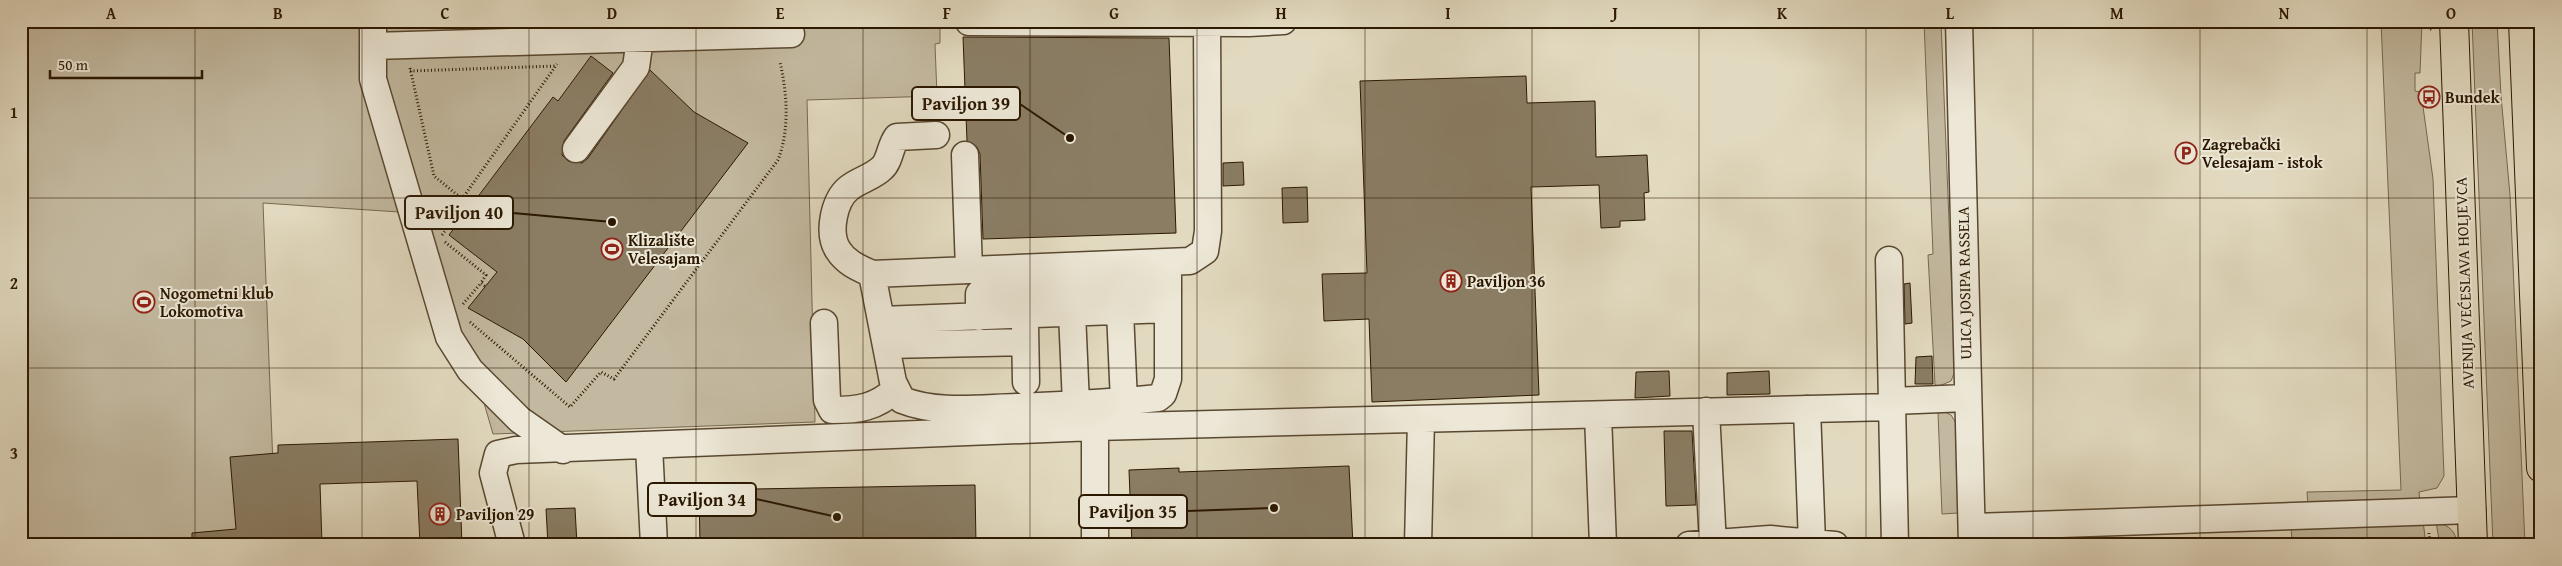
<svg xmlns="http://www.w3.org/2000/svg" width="2562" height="566" font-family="'Gentium Book Plus',serif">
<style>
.green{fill:#c3b9a0;stroke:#776850}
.building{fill:#8a7d64;stroke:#2b1801}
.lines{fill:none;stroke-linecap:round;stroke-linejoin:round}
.minor-casing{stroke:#594831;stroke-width:29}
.major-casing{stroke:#2b1801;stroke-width:30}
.path{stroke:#2b1801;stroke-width:3;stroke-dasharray:1 2.5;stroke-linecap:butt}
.minor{stroke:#ece7d6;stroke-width:26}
.major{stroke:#e2dac0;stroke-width:28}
.grid{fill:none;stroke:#2b1801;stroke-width:1;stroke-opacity:0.55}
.labels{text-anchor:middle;stroke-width:4;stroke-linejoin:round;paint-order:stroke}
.poi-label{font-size:16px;font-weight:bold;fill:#2b1801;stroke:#ece7d6;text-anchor:start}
.street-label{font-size:16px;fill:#2b1801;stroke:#ece7d6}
.leader{fill:none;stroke:#2b1801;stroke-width:2}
.callout-dot{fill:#2b1801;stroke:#ece7d6;stroke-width:2}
.callout{fill:#ece7d6;stroke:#2b1801;stroke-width:2}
.callout-label{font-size:18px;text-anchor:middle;font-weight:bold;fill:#2b1801}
.neatline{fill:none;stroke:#2b1801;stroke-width:2}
.grid-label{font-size:16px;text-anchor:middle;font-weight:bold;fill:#2b1801}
</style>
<rect width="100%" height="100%" fill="#e2dac0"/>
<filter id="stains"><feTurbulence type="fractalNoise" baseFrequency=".004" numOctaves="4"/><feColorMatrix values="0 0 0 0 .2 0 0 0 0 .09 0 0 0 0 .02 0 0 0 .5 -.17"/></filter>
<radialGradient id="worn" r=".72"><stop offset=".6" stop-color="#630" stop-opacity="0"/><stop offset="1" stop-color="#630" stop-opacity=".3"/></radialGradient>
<path class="green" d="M 21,21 L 307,21 L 313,25 L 320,21 L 1124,21 L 940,28 L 940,43 L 935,44 L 937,96 L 807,100 L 815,422 L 493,434 L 482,396 L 399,212 L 263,203 L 276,545 L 21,545 Z
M 1924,21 L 1941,21 L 1955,371 L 1951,381 L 1937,387 L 1935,384 L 1928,255 L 1933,254 Z
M 2381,21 L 2422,21 L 2420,73 L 2415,73 L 2415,91 L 2421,92 L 2433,179 L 2444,476 L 2437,488 L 2419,492 L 2420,501 L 2308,505 L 2307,492 L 2401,490 Z
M 2472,21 L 2497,21 L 2501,96 L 2510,195 L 2525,545 L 2493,545 Z
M 1943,411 L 1951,415 L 1956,423 L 1958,513 L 1942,514 L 1938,412 Z
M 2423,521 L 2426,545 L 2292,545 L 2291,526 Z
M 2436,522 C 2449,526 2456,530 2457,545 L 2440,545 Z"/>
<path class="building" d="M 963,37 L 1169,38 L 1176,233 L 983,239 L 980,154 L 977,147 L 967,141 Z
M 591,56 L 613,73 L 564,141 L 562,155 L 568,161 L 582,163 L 588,158 L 650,70 L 694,112 L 748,143 L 566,382 L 523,339 L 468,308 L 497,272 L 449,235 L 553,97 L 558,101 Z
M 1526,76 L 1527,103 L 1595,101 L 1596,157 L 1647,155 L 1649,192 L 1644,193 L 1645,220 L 1620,221 L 1620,227 L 1601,228 L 1599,185 L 1531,187 L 1539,395 L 1372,402 L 1369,319 L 1324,321 L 1322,274 L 1367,273 L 1360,81 Z
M 1243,162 L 1244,185 L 1223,186 L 1223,163 Z
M 1307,187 L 1308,222 L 1283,223 L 1282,188 Z
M 1910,283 L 1912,323 L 1905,324 L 1904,284 Z
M 1932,356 L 1933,384 L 1915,384 L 1916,357 Z
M 1669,371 L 1670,396 L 1635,398 L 1636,372 Z
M 1769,371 L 1770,394 L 1727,395 L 1727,373 Z
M 1664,431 L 1692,431 L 1696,505 L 1666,506 Z
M 458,439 L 462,545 L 420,545 L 417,481 L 320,484 L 322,545 L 192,545 L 192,533 L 236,529 L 230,457 L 278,453 L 278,445 Z
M 1349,466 L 1353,545 L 1132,545 L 1129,470 L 1179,468 L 1179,472 Z
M 975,485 L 976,545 L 700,545 L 699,490 Z
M 575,508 L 577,545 L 548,545 L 546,509 Z"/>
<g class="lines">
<g class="minor-casing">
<path id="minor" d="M 373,21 L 373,79 L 449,337 L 470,370 L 520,420 L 563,450
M 1959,21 L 1972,545
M 969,22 L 1249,23 L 1283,21
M 373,46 L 791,34
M 936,135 L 897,137 C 890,146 890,161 882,168 C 873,177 859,180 849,188 C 834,200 827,233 838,250 C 846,263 859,268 872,274 L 1190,261 L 1205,251 L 1208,231 L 1207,21
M 576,149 L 636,67 L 640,39
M 965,155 L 969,270
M 1889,260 L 1895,545
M 872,274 L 893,382 L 902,400 C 937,414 979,408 1016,407 C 1064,405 1111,403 1158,398 L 1163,394 L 1168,379 L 1168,262
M 1120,311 L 1124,402
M 1072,313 L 1076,404
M 979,317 L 979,294 L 982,291 L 1168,284
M 881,320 L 1168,309
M 824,323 L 827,400 L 832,410 C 858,410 876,408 896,389
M 1025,325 L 1026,382
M 886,345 L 1025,342
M 1892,401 L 1967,398
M 1807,409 L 1812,543
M 1706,411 L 1713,545
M 1598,415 L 1603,545
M 1095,427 L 1892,407
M 649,446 L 654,545
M 1973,527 L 2472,510
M 512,545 L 493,473 L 498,454 L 516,450 L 1095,427 L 1095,545
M 1418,545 L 1421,419
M 1689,545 L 1770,539 L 1835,545"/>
</g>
<g class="major-casing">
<path id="major" d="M 2454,21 L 2473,545
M 2523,21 L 2541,468"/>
</g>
<path class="path" d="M 2426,21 L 2426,26 L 2432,30
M 410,68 L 434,176 L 466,202
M 410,71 L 555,66
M 462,199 L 557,64
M 442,235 L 466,202 L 471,205
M 445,242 L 486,275 L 481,283
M 463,304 L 481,283 L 486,287
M 470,322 L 570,407 L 601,372 L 614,379 L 778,160 C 790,129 787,93 780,62
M 2429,533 L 2430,545"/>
<use href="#minor" class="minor"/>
<use href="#major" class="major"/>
</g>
<path class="grid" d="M 195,21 L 195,545M 362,21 L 362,545M 529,21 L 529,545M 696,21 L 696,545M 863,21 L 863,545M 1030,21 L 1030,545M 1197,21 L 1197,545M 1365,21 L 1365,545M 1532,21 L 1532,545M 1699,21 L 1699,545M 1866,21 L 1866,545M 2033,21 L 2033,545M 2200,21 L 2200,545M 2367,21 L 2367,545M 21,198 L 2541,198M 21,368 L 2541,368"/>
<defs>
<g id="bus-ring" transform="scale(1.125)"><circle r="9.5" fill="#ece7d6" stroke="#8f2418" stroke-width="1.5"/><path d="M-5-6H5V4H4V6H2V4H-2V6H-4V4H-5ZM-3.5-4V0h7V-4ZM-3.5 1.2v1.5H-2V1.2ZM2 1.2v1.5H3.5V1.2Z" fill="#8f2418"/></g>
<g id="parking-ring" transform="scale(1.125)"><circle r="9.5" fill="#ece7d6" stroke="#8f2418" stroke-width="1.5"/><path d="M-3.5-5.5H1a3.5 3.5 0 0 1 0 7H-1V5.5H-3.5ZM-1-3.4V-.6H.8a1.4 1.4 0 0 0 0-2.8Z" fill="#8f2418"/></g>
<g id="stadium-ring" transform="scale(1.125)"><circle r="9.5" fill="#ece7d6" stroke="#8f2418" stroke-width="1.5"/><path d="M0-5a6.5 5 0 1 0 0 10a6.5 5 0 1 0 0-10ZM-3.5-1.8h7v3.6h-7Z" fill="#8f2418"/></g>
<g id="building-ring" transform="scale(1.125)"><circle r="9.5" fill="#ece7d6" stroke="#8f2418" stroke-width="1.5"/><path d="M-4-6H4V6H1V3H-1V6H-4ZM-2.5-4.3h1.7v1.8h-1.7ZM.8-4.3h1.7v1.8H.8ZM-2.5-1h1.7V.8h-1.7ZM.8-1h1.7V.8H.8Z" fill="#8f2418"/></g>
</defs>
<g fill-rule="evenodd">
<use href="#bus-ring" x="2429" y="97"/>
<use href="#parking-ring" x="2186" y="153"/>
<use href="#stadium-ring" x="612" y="249"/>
<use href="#building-ring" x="1451" y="281"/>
<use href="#stadium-ring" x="144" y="302"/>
<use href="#building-ring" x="440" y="514"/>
</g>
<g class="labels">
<g class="poi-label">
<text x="2445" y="103">Bundek</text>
<text x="2202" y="150">Zagrebački<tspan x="2202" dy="18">Velesajam - istok</tspan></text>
<text x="628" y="246">Klizalište<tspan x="628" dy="18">Velesajam</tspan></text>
<text x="1467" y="287">Paviljon 36</text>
<text x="160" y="299">Nogometni klub<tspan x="160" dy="18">Lokomotiva</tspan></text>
<text x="456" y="520">Paviljon 29</text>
</g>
<g class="street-label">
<text transform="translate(1964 283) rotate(-91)" y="6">ULICA JOSIPA RASSELA</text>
<text transform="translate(2464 283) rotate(-92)" y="6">AVENIJA VEĆESLAVA HOLJEVCA</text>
</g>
</g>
<path class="leader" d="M1070 138L1020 104M612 222L513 213M837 517L756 499M1274 508L1187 511"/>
<g class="callout-dot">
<circle cx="1070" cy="138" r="5"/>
<circle cx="612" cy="222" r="5"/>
<circle cx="837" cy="517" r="5"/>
<circle cx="1274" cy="508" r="5"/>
</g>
<g class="callout">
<rect x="912" y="87" width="108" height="33" rx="5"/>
<rect x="405" y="196" width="108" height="33" rx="5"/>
<rect x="648" y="483" width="108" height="33" rx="5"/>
<rect x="1079" y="495" width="108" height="33" rx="5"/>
</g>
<g class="callout-label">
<text x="966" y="110">Paviljon 39</text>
<text x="459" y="219">Paviljon 40</text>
<text x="702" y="506">Paviljon 34</text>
<text x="1133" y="518">Paviljon 35</text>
</g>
<rect width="2562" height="566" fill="none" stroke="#e2dac0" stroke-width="55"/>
<path d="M50 70v8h152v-8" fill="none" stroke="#2b1801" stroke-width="2.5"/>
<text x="58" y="70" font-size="15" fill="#2b1801" stroke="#ece7d6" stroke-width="4" paint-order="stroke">50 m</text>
<rect x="28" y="28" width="2506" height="510" class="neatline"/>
<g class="grid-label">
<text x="111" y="19">A</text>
<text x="278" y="19">B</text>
<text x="445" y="19">C</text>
<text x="612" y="19">D</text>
<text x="780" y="19">E</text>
<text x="947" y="19">F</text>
<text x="1114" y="19">G</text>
<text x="1281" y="19">H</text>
<text x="1448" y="19">I</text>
<text x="1615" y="19">J</text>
<text x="1782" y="19">K</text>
<text x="1950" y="19">L</text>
<text x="2117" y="19">M</text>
<text x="2284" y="19">N</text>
<text x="2451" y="19">O</text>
<text x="14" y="118">1</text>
<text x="14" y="289">2</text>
<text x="14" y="459">3</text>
</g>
<rect width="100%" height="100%" filter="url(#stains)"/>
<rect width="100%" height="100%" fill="url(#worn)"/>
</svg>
